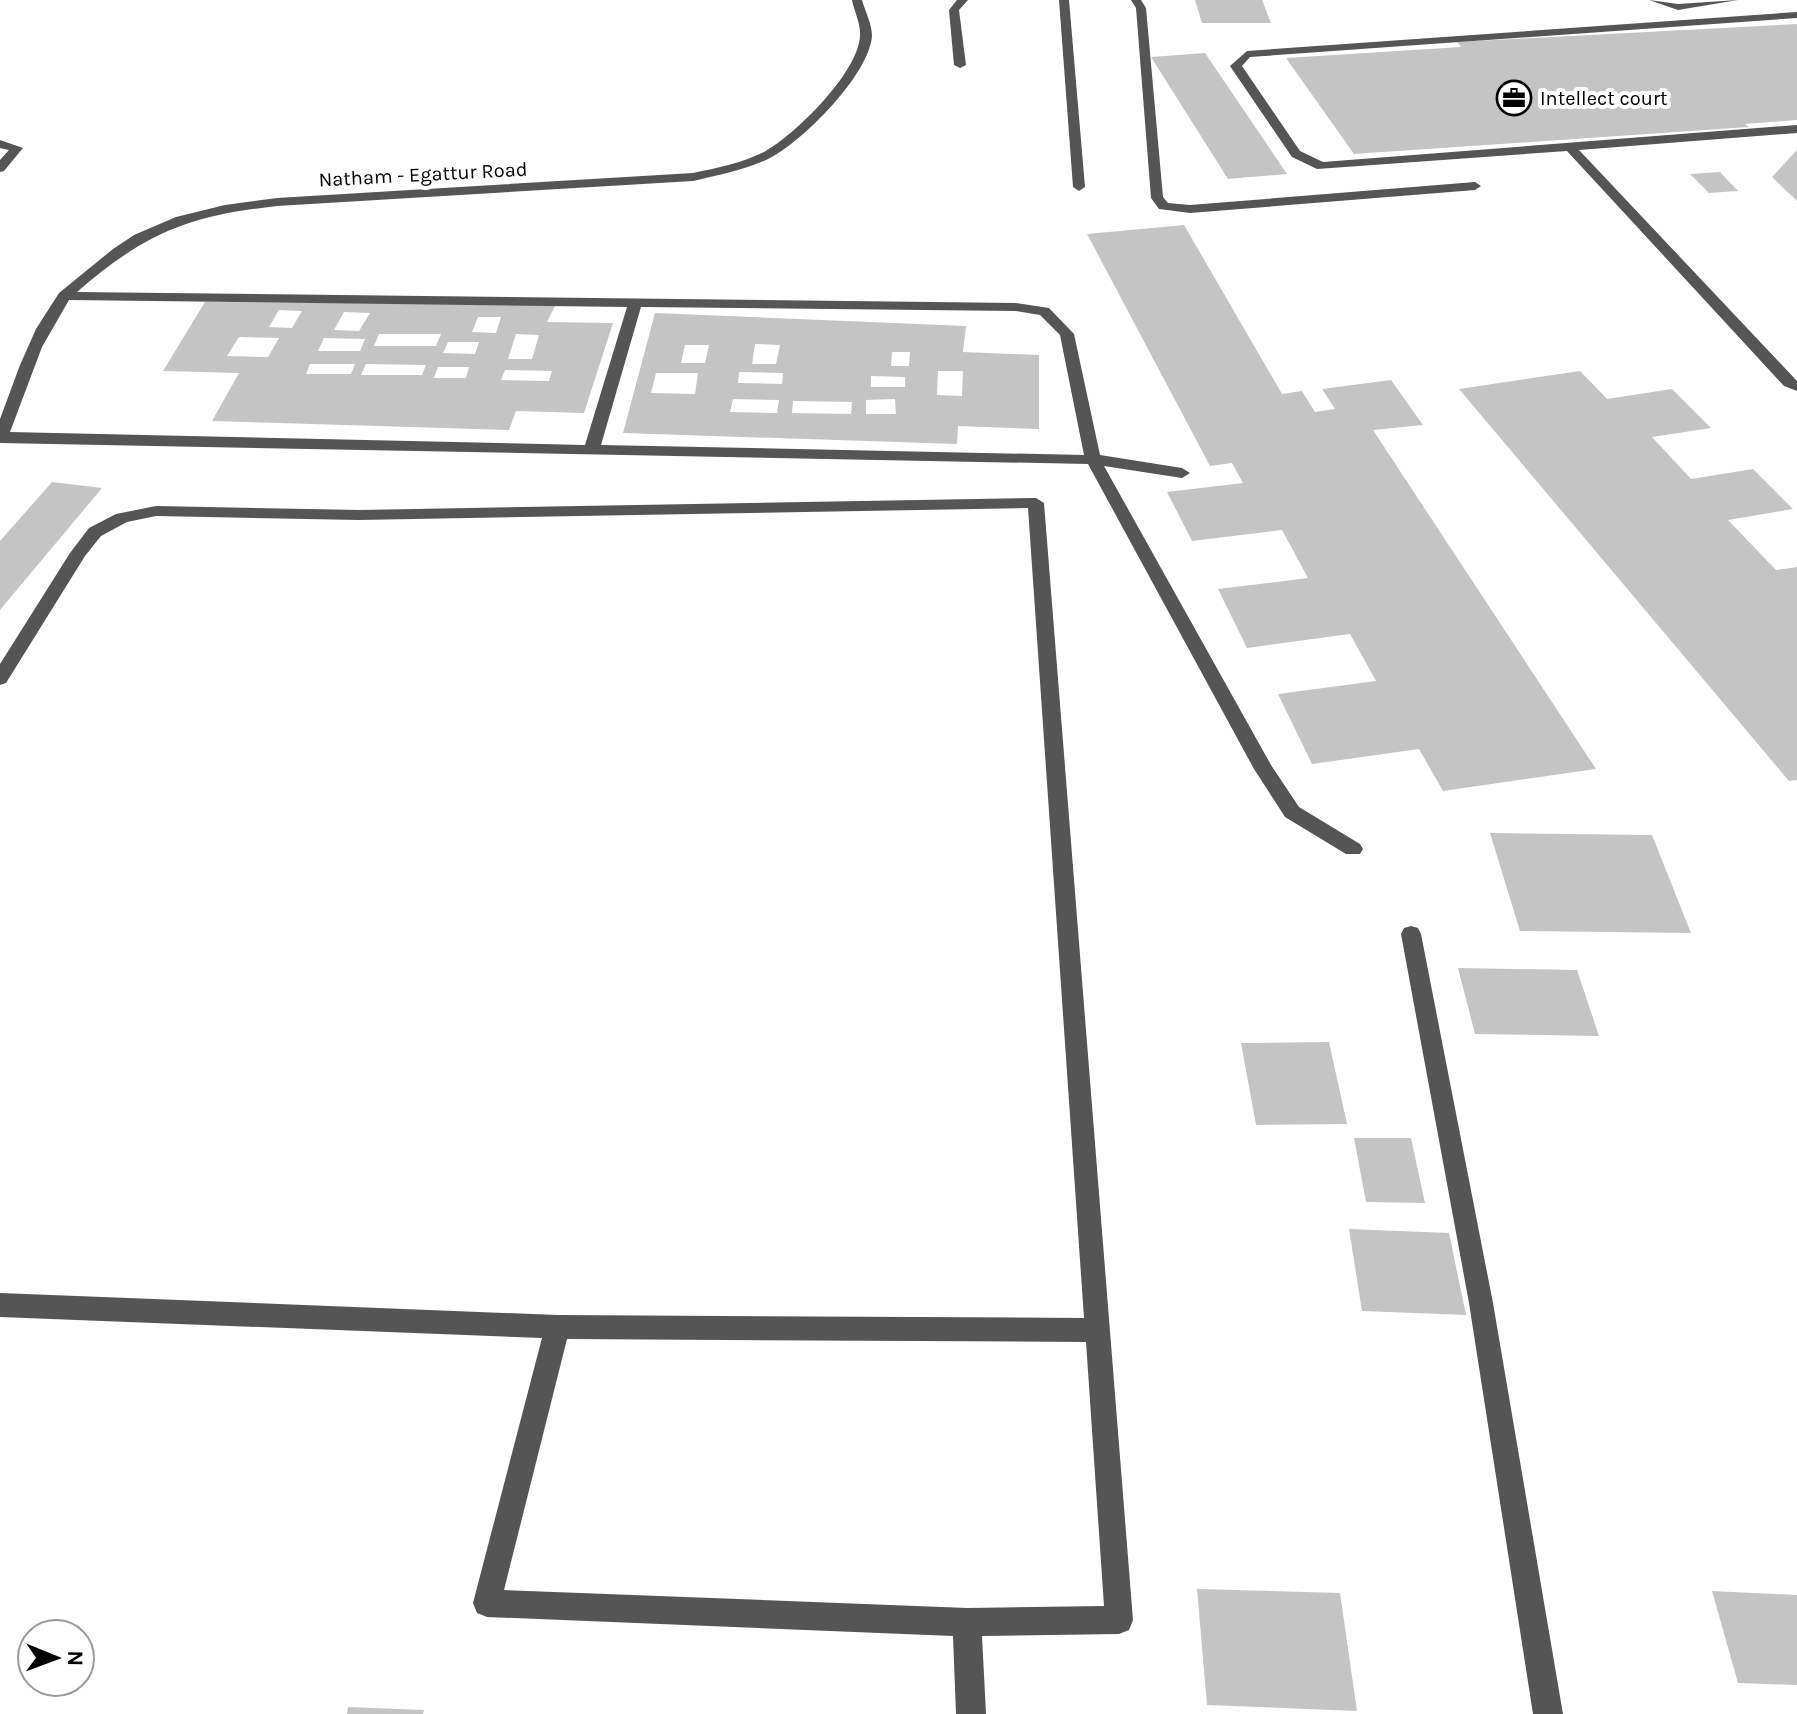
<svg xmlns="http://www.w3.org/2000/svg" width="1797" height="1714" font-family="Karla,sans-serif">
<style>
.building{fill:#c4c4c4;fill-rule:evenodd}
.lines{fill:none;stroke-linecap:round;stroke-linejoin:round}
.minor{fill:#555;fill-rule:evenodd}
.labels{text-anchor:middle;stroke-width:8;stroke-linejoin:round;paint-order:stroke}
.far-poi-label{font-size:20px;fill:#000;stroke:#fff;text-anchor:start}
.far-street-label{font-size:20px;fill:#000;stroke:#fff}
</style>
<rect width="100%" height="100%" fill="#fff"/>
<path class="building" d="M 1195,0 L 1262,0 L 1271,23 L 1202,23 Z
M 1797,24 L 1797,120 L 1745,124 L 1749,127 L 1354,154 L 1286,58 L 1461,47 L 1457,42 Z
M 1205,53 L 1287,174 L 1228,179 L 1151,57 Z
M 1797,150 L 1797,201 L 1772,177 Z
M 1720,172 L 1738,191 L 1709,193 L 1690,174 Z
M 1184,225 L 1282,394 L 1302,391 L 1315,412 L 1335,409 L 1322,389 L 1391,380 L 1423,425 L 1373,430 L 1596,769 L 1443,791 L 1419,749 L 1312,764 L 1278,694 L 1376,681 L 1350,634 L 1247,648 L 1218,589 L 1308,578 L 1282,530 L 1192,541 L 1167,492 L 1243,483 L 1232,463 L 1210,466 L 1087,234 Z
M 205,302 L 556,304 L 547,322 L 613,323 L 584,413 L 516,411 L 509,430 L 212,421 L 239,373 L 163,371 ZM 279,310 L 302,311 L 292,328 L 269,327 ZM 344,312 L 370,313 L 359,331 L 334,330 ZM 478,317 L 501,317 L 496,333 L 472,332 ZM 379,334 L 441,334 L 436,346 L 374,346 ZM 516,334 L 539,335 L 532,359 L 508,359 ZM 239,337 L 279,338 L 268,357 L 227,356 ZM 324,338 L 365,339 L 360,351 L 318,351 ZM 448,342 L 479,342 L 475,354 L 443,353 ZM 310,364 L 355,364 L 351,374 L 306,374 ZM 366,364 L 426,365 L 422,375 L 361,375 ZM 438,367 L 469,367 L 466,378 L 434,378 ZM 505,370 L 552,371 L 549,381 L 501,380 Z
M 655,313 L 966,326 L 963,352 L 1039,355 L 1039,429 L 958,426 L 957,444 L 623,433 ZM 755,344 L 780,345 L 776,364 L 752,364 ZM 685,345 L 709,345 L 705,363 L 681,363 ZM 892,352 L 910,352 L 909,366 L 891,366 ZM 938,371 L 963,371 L 962,396 L 937,395 ZM 739,372 L 783,373 L 782,384 L 738,383 ZM 656,373 L 698,373 L 695,394 L 651,393 ZM 871,376 L 905,377 L 905,387 L 871,387 ZM 733,399 L 779,400 L 777,413 L 730,412 ZM 895,399 L 896,414 L 866,414 L 866,400 ZM 793,401 L 852,402 L 851,414 L 792,413 Z
M 1580,371 L 1607,399 L 1672,389 L 1711,428 L 1652,437 L 1691,479 L 1753,469 L 1793,509 L 1728,520 L 1776,570 L 1797,567 L 1797,780 L 1789,781 L 1459,389 Z
M 52,482 L 102,488 L 0,610 L 0,541 Z
M 1490,833 L 1652,835 L 1691,933 L 1520,931 Z
M 1458,968 L 1577,970 L 1599,1036 L 1475,1034 Z
M 1329,1042 L 1347,1124 L 1256,1125 L 1241,1043 Z
M 1354,1138 L 1411,1138 L 1425,1203 L 1366,1202 Z
M 1349,1229 L 1449,1233 L 1466,1315 L 1362,1311 Z
M 1197,1589 L 1340,1593 L 1357,1711 L 1207,1705 Z
M 1712,1591 L 1797,1595 L 1797,1685 L 1738,1683 Z
M 348,1707 L 424,1710 L 423,1714 L 347,1714 Z"/>
<g class="lines">
<path class="minor" d="M 852,0 L 862,0 C 865,11 872,24 872,36 C 869,75 803,141 770,158 C 746,170 719,175 693,181 L 277,206 C 188,216 145,233 77,292 L 1016,303 L 1049,308 L 1074,334 L 1100,455 L 1182,468 L 1190,473 L 1182,478 L 1104,466 L 1271,765 L 1299,807 L 1360,844 L 1363,849 L 1360,854 L 1346,854 L 1285,817 L 1254,769 L 1088,464 L 0,443 L 0,419 L 20,365 L 36,329 L 59,293 L 113,249 L 134,235 L 176,217 L 225,205 L 277,198 L 693,173 C 717,168 742,163 764,152 C 795,135 858,73 860,36 C 861,24 854,11 852,0 ZM 69,300 L 627,307 L 585,445 L 10,432 L 42,347 ZM 641,307 L 1016,311 L 1040,315 L 1060,335 L 1084,455 L 601,445 Z
M 957,0 L 968,0 L 959,10 L 966,65 L 960,68 L 954,65 L 949,10 Z
M 1059,0 L 1069,0 L 1085,187 L 1079,191 L 1073,187 Z
M 1131,0 L 1141,0 L 1146,8 L 1163,197 L 1168,203 L 1190,205 L 1475,182 L 1481,186 L 1475,190 L 1190,213 L 1159,209 L 1151,198 L 1136,8 Z
M 1649,0 L 1678,4 L 1738,0 L 1678,10 Z
M 1797,12 L 1797,18 L 1250,57 L 1242,66 L 1300,151 L 1323,162 L 1797,125 L 1797,133 L 1579,150 L 1797,381 L 1797,391 L 1784,386 L 1567,151 L 1317,169 L 1292,157 L 1230,66 L 1247,51 Z
M 0,140 L 23,148 L 4,171 L 0,172 L 0,160 L 9,150 L 0,148 Z
M 1036,498 L 1044,503 L 1133,1620 L 1129,1630 L 1119,1634 L 982,1636 L 986,1714 L 956,1714 L 953,1636 L 487,1617 L 477,1613 L 473,1603 L 542,1338 L 0,1317 L 0,1293 L 557,1315 L 1084,1318 L 1028,508 L 359,520 L 156,516 L 127,522 L 101,536 L 85,556 L 6,683 L 0,685 L 0,664 L 70,553 L 89,528 L 116,514 L 156,506 L 359,510 ZM 567,1339 L 1086,1342 L 1104,1606 L 967,1608 L 504,1590 Z
M 1411,926 L 1418,928 L 1421,934 L 1493,1303 L 1563,1714 L 1533,1714 L 1469,1303 L 1401,934 L 1404,928 Z"/>
</g>
<defs>
<g id="office-ring" transform="scale(1.8)"><circle r="9.5" fill="#fff" stroke="#000" stroke-width="1.5"/><path d="M-6-3h4V-5.5h4V-3h4V5H-6ZM-1-4.5V-3h2v-1.5ZM-6 0V1H6V0Z" fill="#000"/></g>
</defs>
<g fill-rule="evenodd">
<use href="#office-ring" x="1514" y="98"/>
</g>
<g class="labels">
<g class="far-poi-label">
<text x="1540" y="105">Intellect court</text>
</g>
<g class="far-street-label">
<text transform="translate(423 174) rotate(-3)" y="7">Natham - Egattur Road</text>
</g>
</g>
<g transform="translate(56 1658) rotate(91)"><circle r="38" fill="#ffffff" stroke="#999999" stroke-width="2"/>
<path d="M0-6L14 30L0 20L-14 30Z" fill="#000000"/>
<text y="-12" font-size="22" font-weight="bold" text-anchor="middle" fill="#000000">N</text>
</g>
</svg>
